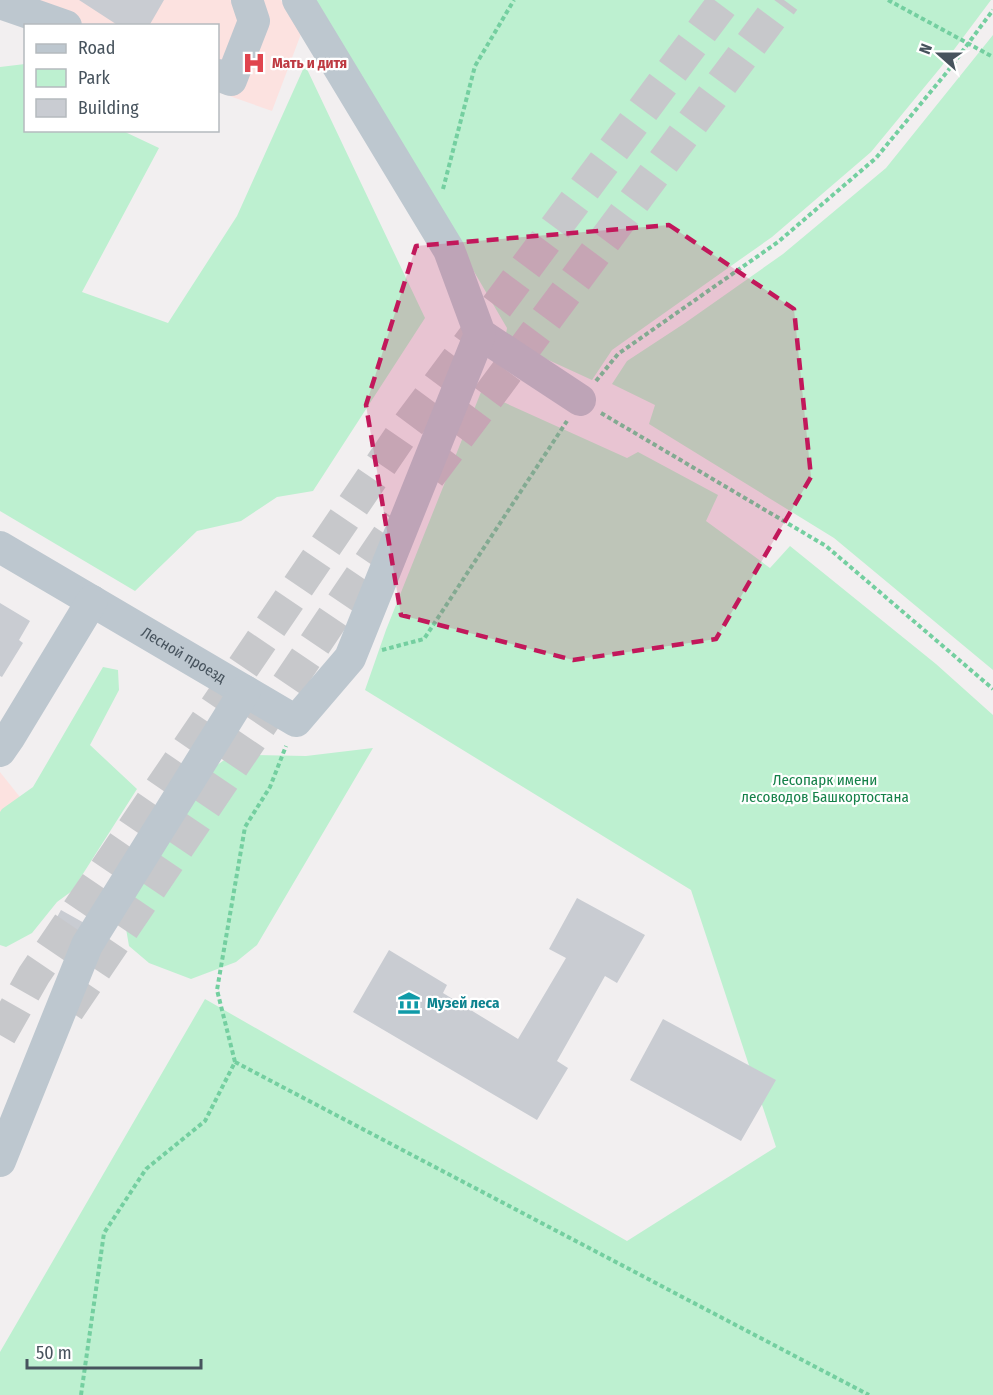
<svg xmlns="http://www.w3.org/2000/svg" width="993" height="1395" font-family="'Fira Sans Condensed',sans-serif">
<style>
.medical{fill:#fce2e0}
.green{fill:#bdf0d0}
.building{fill:#c9ccd2}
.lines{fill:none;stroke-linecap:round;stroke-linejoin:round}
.major-tunnel{stroke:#c7c8cb;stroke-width:33;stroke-dasharray:33 16;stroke-linecap:butt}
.path{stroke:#74cfa0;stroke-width:4;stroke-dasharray:4.5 3;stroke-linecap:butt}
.minor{stroke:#bdc7cf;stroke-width:32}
.marked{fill:#c2185b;fill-opacity:0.2;stroke:#c2185b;stroke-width:4.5;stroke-dasharray:12 8;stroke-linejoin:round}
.labels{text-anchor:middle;stroke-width:4.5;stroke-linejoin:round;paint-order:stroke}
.health-label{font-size:15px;font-weight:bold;fill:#be3a42;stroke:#fff;text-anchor:start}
.street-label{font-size:15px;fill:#47535d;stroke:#fff}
.park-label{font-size:15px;fill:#158149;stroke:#fff}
.culture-label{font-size:15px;font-weight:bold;fill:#0d838f;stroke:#fff;text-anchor:start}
</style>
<rect width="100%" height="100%" fill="#f2eff0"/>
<path class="medical" d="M 0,0 L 281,0 L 301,34 L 272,111 L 218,92 L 218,26 L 35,25 Z
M 0,772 L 31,811 L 0,870 Z"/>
<path class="green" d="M 315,0 L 991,0 L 941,67 L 871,152 L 772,237 L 612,350 L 592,380 L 505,340 L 507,328 Z
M 993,35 L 993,670 L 834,538 L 649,424 L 655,405 L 612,384 L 627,361 L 685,323 L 783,254 L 886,168 Z
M 25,64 L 26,130 L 123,131 L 159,148 L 82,292 L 168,323 L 237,216 L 305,65 L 425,318 L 313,491 L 277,497 L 241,521 L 197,531 L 135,591 L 0,511 L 0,67 Z
M 481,392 L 627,458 L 638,452 L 718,495 L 706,521 L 770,568 L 790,546 L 936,664 L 993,715 L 993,1395 L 0,1395 L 0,1352 L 205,999 L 627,1241 L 776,1147 L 691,890 L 365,690 L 386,630 Z
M 103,667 L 118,670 L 119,690 L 90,745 L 137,789 L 72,891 L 57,902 L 32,933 L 6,947 L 0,945 L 0,812 L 2,809 L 33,787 Z
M 373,748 L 257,945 L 236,962 L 191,979 L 149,963 L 129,946 L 123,911 L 213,768 L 227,758 L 255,755 L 306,756 Z"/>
<path class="building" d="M 79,0 L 164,0 L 149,26 L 119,26 Z
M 0,603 L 30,621 L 19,640 L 23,643 L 2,677 L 0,676 Z
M 577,898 L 645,935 L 617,983 L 605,976 L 557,1061 L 568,1068 L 537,1120 L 353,1012 L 389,950 L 447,985 L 443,993 L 518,1039 L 566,958 L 549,949 Z
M 61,910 L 86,924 L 76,942 L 51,928 Z
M 663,1019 L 776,1080 L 741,1141 L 630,1080 Z"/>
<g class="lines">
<path class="major-tunnel" d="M 429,476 L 784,0
M 68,1010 L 398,521
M 0,1035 L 34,975 L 401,435 L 725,0"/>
<path class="path" d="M 888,0 L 993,57
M 443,189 L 475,66 L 514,0
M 596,381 L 618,354 L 778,242 L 876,158 L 947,72 L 993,10
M 601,413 L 826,546 L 993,689
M 382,650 L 424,639 L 567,421
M 235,1062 L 869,1395
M 81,1395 L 104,1233 L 146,1169 L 205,1121 L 235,1062 L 217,990 L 245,827 L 270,787 L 286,746"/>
<g class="minor">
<path d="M 0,3 L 66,26"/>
<path d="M 218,75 L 231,80 L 254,21 L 247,0"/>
<path d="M 480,334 L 580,400"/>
<path id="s1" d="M 0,547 L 296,721 L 350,658 L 480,334 L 449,250 L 298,0"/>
<path d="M 0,751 L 9,738 L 92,601"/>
<path d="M 0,1161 L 87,945 L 245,691"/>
</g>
</g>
<path class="marked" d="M 669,225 L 794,309 L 811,477 L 716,639 L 573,660 L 401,615 L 366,405 L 416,246 Z"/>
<defs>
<g id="hospital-bare" transform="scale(1.8)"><path d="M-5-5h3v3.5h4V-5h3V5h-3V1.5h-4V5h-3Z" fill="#e0444e" stroke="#fff" stroke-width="2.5" paint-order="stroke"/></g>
<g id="museum-bare" transform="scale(1.8)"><path d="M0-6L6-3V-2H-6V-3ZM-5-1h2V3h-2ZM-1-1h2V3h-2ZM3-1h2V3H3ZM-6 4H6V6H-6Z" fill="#0f9aa8" stroke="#fff" stroke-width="2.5" paint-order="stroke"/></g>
</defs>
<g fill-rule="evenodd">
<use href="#hospital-bare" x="254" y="63"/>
<use href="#museum-bare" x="409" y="1003"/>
</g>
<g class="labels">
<g class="health-label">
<text x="272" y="68">Мать и дитя</text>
</g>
<g class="street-label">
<text dy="5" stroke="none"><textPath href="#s1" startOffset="213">Лесной проезд</textPath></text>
</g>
<g class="park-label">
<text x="825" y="785">Лесопарк имени<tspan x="825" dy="17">лесоводов Башкортостана</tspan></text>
</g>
<g class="culture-label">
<text x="427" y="1008">Музей леса</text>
</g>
</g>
<rect x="24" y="24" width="195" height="108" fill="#ffffff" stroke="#b5babe" stroke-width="1.5"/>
<rect x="36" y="44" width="30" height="9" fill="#bdc7cf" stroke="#b5babe" stroke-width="1.5"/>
<text x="78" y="54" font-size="18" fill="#47535d">Road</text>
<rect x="36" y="69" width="30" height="18" fill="#bdf0d0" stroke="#b5babe" stroke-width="1.5"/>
<text x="78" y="84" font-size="18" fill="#47535d">Park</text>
<rect x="36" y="99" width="30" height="18" fill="#c9ccd2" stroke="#b5babe" stroke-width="1.5"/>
<text x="78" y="114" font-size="18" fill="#47535d">Building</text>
<g transform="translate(939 54) rotate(291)" stroke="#ffffff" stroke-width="4.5" paint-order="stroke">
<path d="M0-4.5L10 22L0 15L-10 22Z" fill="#47535d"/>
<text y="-9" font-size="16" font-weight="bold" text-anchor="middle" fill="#47535d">N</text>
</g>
<path d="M27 1359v9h174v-9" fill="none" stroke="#47535d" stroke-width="3"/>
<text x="36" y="1359" font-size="18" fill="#47535d" stroke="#ffffff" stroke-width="4.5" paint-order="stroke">50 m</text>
</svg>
